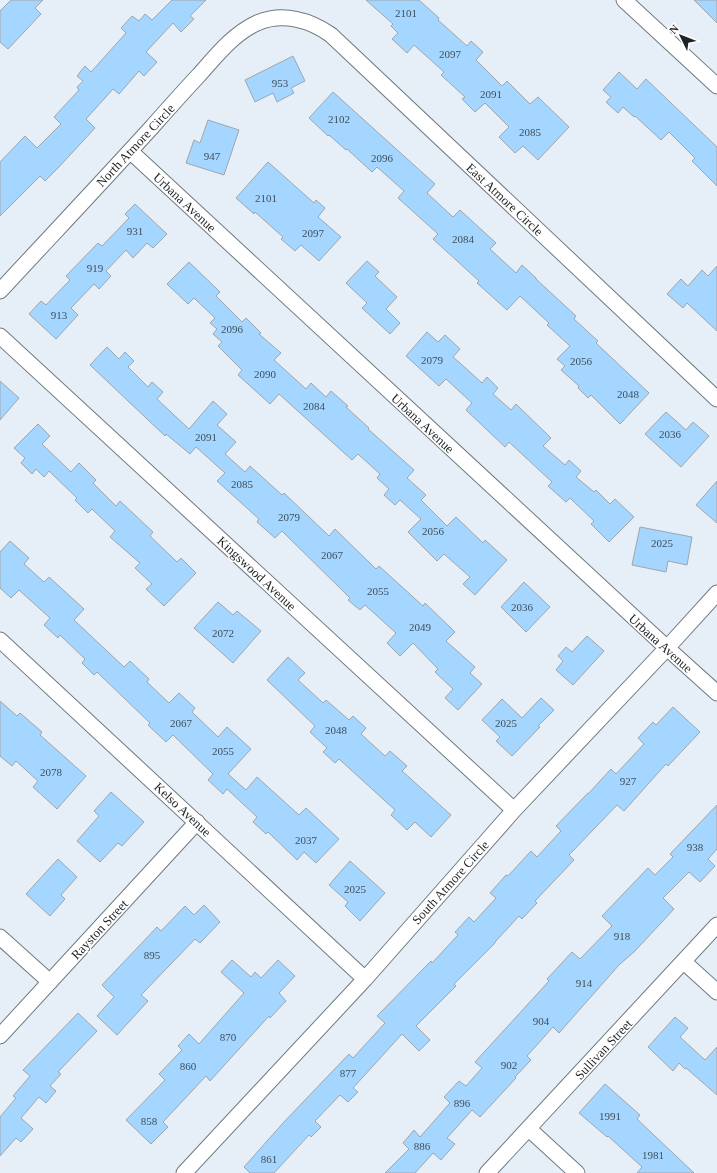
<svg xmlns="http://www.w3.org/2000/svg" width="717" height="1173" font-family="'Times New Roman',serif">
<style>
.building{fill:#a5d6ff;stroke:#9ea6ad}
.lines{fill:none;stroke-linecap:round;stroke-linejoin:round}
.minor-casing{stroke:#717980;stroke-width:17}
.minor{stroke:#fff;stroke-width:15}
.labels{text-anchor:middle;stroke-width:3;stroke-linejoin:round;paint-order:stroke}
.number-label{font-size:11px;fill:#404f5c}
.street-label{font-size:13px;fill:#1f2225;stroke:#fff}
</style>
<rect width="100%" height="100%" fill="#e6eff7"/>
<path class="building" d="M 11,0 L 43,0 L 35,8 L 41,14 L 8,49 L 0,42 L 0,11 Z
M 172,0 L 206,0 L 190,16 L 194,19 L 181,32 L 173,23 L 146,52 L 157,62 L 144,76 L 139,71 L 119,94 L 113,89 L 86,119 L 95,128 L 58,168 L 45,181 L 40,176 L 0,216 L 0,162 L 25,136 L 37,148 L 61,124 L 54,117 L 79,90 L 77,87 L 83,81 L 77,76 L 85,66 L 91,72 L 126,33 L 121,28 L 132,16 L 139,21 L 145,14 L 152,20 Z
M 366,0 L 419,0 L 439,18 L 438,20 L 467,46 L 471,41 L 483,52 L 476,60 L 502,86 L 507,81 L 530,104 L 538,97 L 569,127 L 538,160 L 523,146 L 515,153 L 499,137 L 509,127 L 485,103 L 475,112 L 462,99 L 465,97 L 441,75 L 444,72 L 414,45 L 407,53 L 392,39 L 398,33 L 391,26 L 393,24 Z
M 694,0 L 717,0 L 717,23 Z
M 293,56 L 305,81 L 291,88 L 294,93 L 277,102 L 273,93 L 255,102 L 245,80 Z
M 619,72 L 637,89 L 646,79 L 717,147 L 717,186 L 692,161 L 695,158 L 669,132 L 661,140 L 635,116 L 634,117 L 623,107 L 618,113 L 606,102 L 611,97 L 603,90 Z
M 333,92 L 435,184 L 427,193 L 453,217 L 460,210 L 496,243 L 490,249 L 516,273 L 522,265 L 536,278 L 536,279 L 576,316 L 574,319 L 598,341 L 596,343 L 649,393 L 620,424 L 591,395 L 588,398 L 578,388 L 579,386 L 561,370 L 565,366 L 557,359 L 570,346 L 547,325 L 549,323 L 520,296 L 507,310 L 477,283 L 479,281 L 433,239 L 438,234 L 398,198 L 404,191 L 377,167 L 372,172 L 347,149 L 346,150 L 329,135 L 328,136 L 309,118 Z
M 208,120 L 239,130 L 224,175 L 186,163 L 194,140 L 200,143 Z
M 268,162 L 314,203 L 316,200 L 325,208 L 318,217 L 341,237 L 319,261 L 301,245 L 295,251 L 281,239 L 283,237 L 255,212 L 254,214 L 236,198 Z
M 135,204 L 167,234 L 153,248 L 147,243 L 133,258 L 126,250 L 106,271 L 111,276 L 99,289 L 94,284 L 71,308 L 78,315 L 56,339 L 29,314 L 41,301 L 46,305 L 70,280 L 66,276 L 98,243 L 102,246 L 129,218 L 125,214 Z
M 367,261 L 379,272 L 375,276 L 397,297 L 386,309 L 400,323 L 390,334 L 362,308 L 367,303 L 346,283 Z
M 189,262 L 220,292 L 216,296 L 242,322 L 246,318 L 261,333 L 259,334 L 281,353 L 274,360 L 306,389 L 311,383 L 326,397 L 331,391 L 348,406 L 346,407 L 369,428 L 368,429 L 414,470 L 407,478 L 426,495 L 421,500 L 447,526 L 456,517 L 483,543 L 485,540 L 507,560 L 475,595 L 463,584 L 470,577 L 444,554 L 437,561 L 408,532 L 421,519 L 400,500 L 395,505 L 384,495 L 389,489 L 377,478 L 380,474 L 358,454 L 352,460 L 279,394 L 270,404 L 238,375 L 242,370 L 218,346 L 222,342 L 213,334 L 217,329 L 210,323 L 215,318 L 194,298 L 188,304 L 167,284 Z
M 717,266 L 717,331 L 687,303 L 683,308 L 667,294 L 681,279 L 688,286 L 702,270 L 708,276 Z
M 427,332 L 438,342 L 445,335 L 460,349 L 453,357 L 460,363 L 482,383 L 487,377 L 498,388 L 493,394 L 511,410 L 516,404 L 551,438 L 543,446 L 565,465 L 569,460 L 581,471 L 576,477 L 594,492 L 596,490 L 610,504 L 615,499 L 634,517 L 609,542 L 591,524 L 594,521 L 570,498 L 566,502 L 548,486 L 552,482 L 509,442 L 505,447 L 466,410 L 472,403 L 446,379 L 439,386 L 406,356 Z
M 107,347 L 119,359 L 125,352 L 134,361 L 128,367 L 148,387 L 152,382 L 163,392 L 157,399 L 189,429 L 213,401 L 227,414 L 217,425 L 236,442 L 225,454 L 245,472 L 250,466 L 282,495 L 284,493 L 329,536 L 335,529 L 376,569 L 379,566 L 423,606 L 425,603 L 455,632 L 446,641 L 475,667 L 470,673 L 482,684 L 458,710 L 445,698 L 453,689 L 435,672 L 438,669 L 413,643 L 400,656 L 387,643 L 396,633 L 365,605 L 360,610 L 348,600 L 350,598 L 282,531 L 275,538 L 257,522 L 259,519 L 217,481 L 225,473 L 196,447 L 190,454 L 166,434 L 165,436 L 90,365 Z
M 0,381 L 19,398 L 0,420 Z
M 666,412 L 686,430 L 693,422 L 709,436 L 681,467 L 645,434 Z
M 38,424 L 50,436 L 42,444 L 71,472 L 79,463 L 96,480 L 93,483 L 116,506 L 120,501 L 153,532 L 150,536 L 177,562 L 181,558 L 196,573 L 164,606 L 146,589 L 152,584 L 135,568 L 140,563 L 110,537 L 115,531 L 92,509 L 88,513 L 75,500 L 77,498 L 49,471 L 44,477 L 36,469 L 32,474 L 21,463 L 25,458 L 14,448 Z
M 717,481 L 717,523 L 696,505 Z
M 640,527 L 692,537 L 687,565 L 668,561 L 666,572 L 632,565 Z
M 10,541 L 29,558 L 24,564 L 44,582 L 49,577 L 84,609 L 74,620 L 124,667 L 130,661 L 149,679 L 147,682 L 169,703 L 179,693 L 195,708 L 192,712 L 218,737 L 227,727 L 251,749 L 228,774 L 246,790 L 257,777 L 299,815 L 306,808 L 339,839 L 316,863 L 304,852 L 297,860 L 268,832 L 266,834 L 253,822 L 257,817 L 227,789 L 223,794 L 208,780 L 213,774 L 173,735 L 166,742 L 148,725 L 150,723 L 97,672 L 94,675 L 82,663 L 85,659 L 60,635 L 58,638 L 44,625 L 50,618 L 19,590 L 11,598 L 0,588 L 0,552 Z
M 524,582 L 550,607 L 526,632 L 501,607 Z
M 218,602 L 233,615 L 237,611 L 261,631 L 233,663 L 194,628 Z
M 587,636 L 604,651 L 573,685 L 556,670 L 563,661 L 558,656 L 566,647 L 572,652 Z
M 288,657 L 305,673 L 298,680 L 323,703 L 326,700 L 349,720 L 353,716 L 366,728 L 361,734 L 385,756 L 390,751 L 407,766 L 402,771 L 451,815 L 431,837 L 415,822 L 407,830 L 391,815 L 395,810 L 339,759 L 335,763 L 323,752 L 327,748 L 310,732 L 315,726 L 267,680 Z
M 541,698 L 554,710 L 538,726 L 540,727 L 512,756 L 496,741 L 500,737 L 482,720 L 502,699 L 522,718 Z
M 0,701 L 17,716 L 20,713 L 42,732 L 40,735 L 86,776 L 57,809 L 33,787 L 38,781 L 16,761 L 12,766 L 0,756 Z
M 673,707 L 700,732 L 668,766 L 666,764 L 624,811 L 617,805 L 569,855 L 574,860 L 535,901 L 537,903 L 522,919 L 519,916 L 495,942 L 495,943 L 454,984 L 456,986 L 416,1026 L 430,1040 L 419,1051 L 402,1034 L 353,1088 L 358,1092 L 348,1102 L 340,1095 L 315,1121 L 321,1127 L 311,1137 L 309,1135 L 274,1173 L 250,1173 L 244,1167 L 283,1123 L 349,1054 L 353,1058 L 385,1023 L 377,1016 L 431,961 L 432,963 L 458,935 L 455,932 L 469,917 L 474,922 L 496,898 L 490,893 L 506,875 L 508,876 L 531,851 L 537,857 L 561,831 L 556,826 L 588,793 L 588,794 L 611,769 L 616,774 L 644,744 L 638,738 L 653,722 L 656,725 Z
M 111,792 L 144,822 L 122,846 L 118,843 L 100,862 L 77,841 L 99,816 L 94,811 Z
M 717,805 L 717,849 L 708,859 L 715,866 L 700,882 L 689,872 L 663,898 L 674,909 L 635,951 L 619,965 L 559,1033 L 553,1027 L 527,1056 L 531,1060 L 515,1077 L 516,1078 L 480,1117 L 472,1110 L 447,1138 L 455,1144 L 441,1160 L 433,1153 L 415,1173 L 385,1173 L 409,1149 L 403,1143 L 414,1130 L 420,1137 L 450,1103 L 444,1097 L 459,1081 L 466,1086 L 482,1068 L 475,1062 L 549,981 L 547,979 L 572,952 L 580,959 L 612,926 L 602,916 L 648,868 L 655,875 L 673,857 L 670,854 Z
M 58,859 L 77,877 L 61,895 L 65,899 L 50,916 L 26,894 Z
M 350,861 L 385,893 L 360,921 L 345,906 L 348,902 L 329,885 Z
M 204,905 L 220,922 L 200,943 L 195,939 L 141,995 L 148,1001 L 117,1035 L 97,1016 L 114,997 L 102,985 L 157,927 L 161,931 L 185,906 L 194,915 Z
M 232,960 L 251,977 L 255,972 L 261,978 L 278,960 L 295,976 L 279,993 L 286,1001 L 270,1018 L 269,1016 L 210,1081 L 206,1076 L 163,1122 L 168,1127 L 151,1144 L 126,1120 L 165,1080 L 159,1074 L 182,1050 L 178,1046 L 189,1034 L 199,1044 L 244,993 L 221,972 Z
M 78,1013 L 97,1031 L 58,1072 L 61,1074 L 50,1086 L 56,1091 L 46,1103 L 39,1097 L 21,1118 L 33,1129 L 21,1142 L 16,1138 L 0,1156 L 0,1117 L 16,1098 L 13,1096 L 30,1076 L 23,1070 Z
M 675,1017 L 688,1028 L 680,1037 L 705,1060 L 717,1047 L 717,1095 L 686,1068 L 685,1069 L 679,1063 L 673,1071 L 648,1047 Z
M 605,1084 L 640,1115 L 637,1119 L 694,1173 L 637,1173 L 642,1167 L 608,1136 L 607,1137 L 579,1113 Z"/>
<g class="lines">
<g class="minor-casing">
<path id="minor" d="M 624,0 L 717,86
M 130,151 L 667,648 L 717,693
M 0,291 C 51,236 102,182 152,127 C 168,109 183,92 199,75 C 216,56 233,34 257,23 C 283,12 310,20 331,35 L 717,399
M 0,336 L 514,810
M 0,640 L 365,979
M 0,937 L 50,982
M 684,962 L 717,992
M 0,1036 L 197,822
M 529,1129 L 577,1173
M 184,1173 L 365,979 L 514,810 L 667,648 L 717,593
M 487,1173 L 717,925"/>
</g>
<use href="#minor" class="minor"/>
</g>
<g class="labels">
<g class="number-label">
<text x="406" y="17">2101</text>
<text x="450" y="58">2097</text>
<text x="280" y="87">953</text>
<text x="491" y="98">2091</text>
<text x="339" y="123">2102</text>
<text x="530" y="136">2085</text>
<text x="212" y="160">947</text>
<text x="382" y="162">2096</text>
<text x="266" y="202">2101</text>
<text x="135" y="235">931</text>
<text x="313" y="237">2097</text>
<text x="463" y="243">2084</text>
<text x="95" y="272">919</text>
<text x="59" y="319">913</text>
<text x="232" y="333">2096</text>
<text x="432" y="364">2079</text>
<text x="581" y="365">2056</text>
<text x="265" y="378">2090</text>
<text x="628" y="398">2048</text>
<text x="314" y="410">2084</text>
<text x="670" y="438">2036</text>
<text x="206" y="441">2091</text>
<text x="242" y="488">2085</text>
<text x="289" y="521">2079</text>
<text x="433" y="535">2056</text>
<text x="662" y="547">2025</text>
<text x="332" y="559">2067</text>
<text x="378" y="595">2055</text>
<text x="522" y="611">2036</text>
<text x="420" y="631">2049</text>
<text x="223" y="637">2072</text>
<text x="181" y="727">2067</text>
<text x="506" y="727">2025</text>
<text x="336" y="734">2048</text>
<text x="223" y="755">2055</text>
<text x="51" y="776">2078</text>
<text x="628" y="785">927</text>
<text x="306" y="844">2037</text>
<text x="695" y="851">938</text>
<text x="355" y="893">2025</text>
<text x="622" y="940">918</text>
<text x="152" y="959">895</text>
<text x="584" y="987">914</text>
<text x="541" y="1025">904</text>
<text x="228" y="1041">870</text>
<text x="509" y="1069">902</text>
<text x="188" y="1070">860</text>
<text x="348" y="1077">877</text>
<text x="462" y="1107">896</text>
<text x="610" y="1120">1991</text>
<text x="149" y="1125">858</text>
<text x="422" y="1150">886</text>
<text x="653" y="1159">1981</text>
<text x="269" y="1163">861</text>
</g>
<g class="street-label">
<text transform="translate(135 145) rotate(-47)" y="5">North Atmore Circle</text>
<text transform="translate(505 199) rotate(43)" y="5">East Atmore Circle</text>
<text transform="translate(185 202) rotate(43)" y="5">Urbana Avenue</text>
<text transform="translate(423 423) rotate(43)" y="5">Urbana Avenue</text>
<text transform="translate(257 573) rotate(43)" y="5">Kingswood Avenue</text>
<text transform="translate(661 643) rotate(42)" y="5">Urbana Avenue</text>
<text transform="translate(183 809) rotate(43)" y="5">Kelso Avenue</text>
<text transform="translate(450 882) rotate(-48)" y="5">South Atmore Circle</text>
<text transform="translate(99 929) rotate(-47)" y="5">Rayston Street</text>
<text transform="translate(603 1049) rotate(-47)" y="5">Sullivan Street</text>
</g>
</g>
<g transform="translate(681 36) rotate(313)" stroke="#ffffff" stroke-width="3" paint-order="stroke">
<path d="M0-3L7 15L0 10L-7 15Z" fill="#1f2225"/>
<text y="-6" font-size="11" font-weight="bold" text-anchor="middle" fill="#1f2225">N</text>
</g>
</svg>
